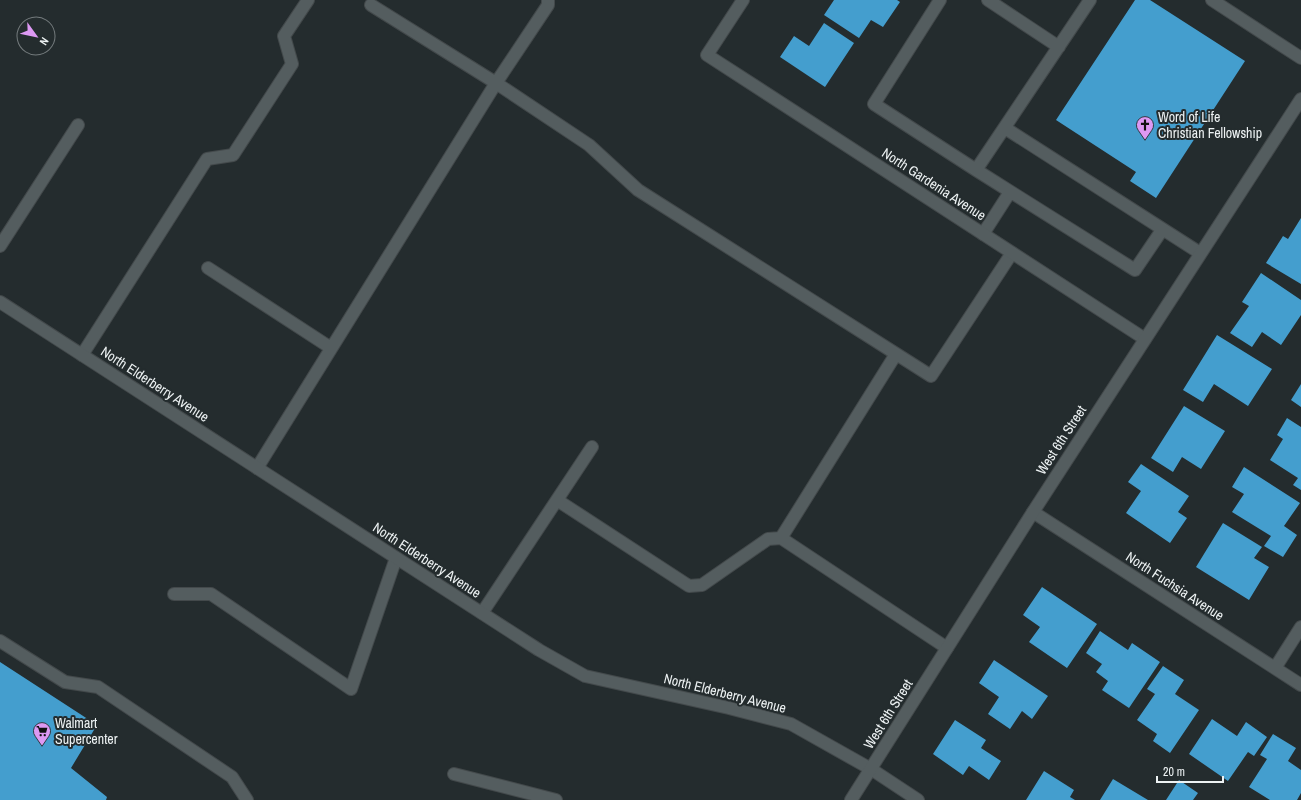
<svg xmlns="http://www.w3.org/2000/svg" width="1301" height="800" font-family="'Archivo Narrow',sans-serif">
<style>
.building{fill:#449ece}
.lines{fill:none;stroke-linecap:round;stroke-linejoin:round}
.service-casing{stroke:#43494b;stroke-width:14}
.minor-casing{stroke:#43494b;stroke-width:14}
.tertiary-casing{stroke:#43494b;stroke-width:14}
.service{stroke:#545d5f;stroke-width:12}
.minor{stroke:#545d5f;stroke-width:12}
.tertiary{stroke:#545d5f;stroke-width:12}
.labels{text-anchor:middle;stroke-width:4;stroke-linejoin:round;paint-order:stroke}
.poi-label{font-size:14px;fill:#edf2f3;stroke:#242c2e;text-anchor:start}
.street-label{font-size:14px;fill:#edf2f3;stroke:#242c2e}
</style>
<rect width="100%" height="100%" fill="#242c2e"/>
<path class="building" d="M 834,0 L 897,0 L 900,2 L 883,27 L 871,20 L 859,38 L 824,15 Z
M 1135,0 L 1150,0 L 1245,61 L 1156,198 L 1130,181 L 1136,172 L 1056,120 Z
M 824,23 L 854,43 L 825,87 L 780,57 L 794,36 L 809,46 Z
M 1301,218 L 1301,284 L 1266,263 L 1283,236 L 1288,239 Z
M 1261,273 L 1301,300 L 1301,315 L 1281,345 L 1262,332 L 1252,347 L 1230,333 L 1249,306 L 1242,302 Z
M 1217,335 L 1272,369 L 1248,406 L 1214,384 L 1203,402 L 1183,390 Z
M 1301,384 L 1301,407 L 1291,400 Z
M 1184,406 L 1225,431 L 1201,469 L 1182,457 L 1173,472 L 1151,458 Z
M 1287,418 L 1301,427 L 1301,490 L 1293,485 L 1298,478 L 1270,460 L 1283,439 L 1277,435 Z
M 1141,464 L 1189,496 L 1178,512 L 1187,518 L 1170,543 L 1126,513 L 1141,491 L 1128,482 Z
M 1244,467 L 1300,503 L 1284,526 L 1297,535 L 1283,557 L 1264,546 L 1271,536 L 1232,512 L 1244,494 L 1232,487 Z
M 1223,523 L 1262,547 L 1254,558 L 1269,567 L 1249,600 L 1196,567 Z
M 1042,587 L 1097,624 L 1067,668 L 1029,642 L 1040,627 L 1023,615 Z
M 1100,631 L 1128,650 L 1132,643 L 1160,662 L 1129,708 L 1102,690 L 1108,681 L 1096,672 L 1102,664 L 1086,653 Z
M 994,660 L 1048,696 L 1032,719 L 1022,711 L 1010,729 L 988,714 L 999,697 L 979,683 Z
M 0,662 L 97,725 L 71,768 L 107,797 L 106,800 L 0,800 Z
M 1163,666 L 1184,680 L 1175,694 L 1199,710 L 1170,753 L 1153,741 L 1157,734 L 1137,720 L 1155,694 L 1147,689 Z
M 1212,719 L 1237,736 L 1246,722 L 1267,737 L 1254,756 L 1248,752 L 1228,781 L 1189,754 Z
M 955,720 L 986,740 L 981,748 L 1001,761 L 989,780 L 969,766 L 963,775 L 933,754 Z
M 1273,734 L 1296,748 L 1288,761 L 1301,770 L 1301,793 L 1297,800 L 1270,800 L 1249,787 L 1267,759 L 1260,755 Z
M 1044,771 L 1074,790 L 1070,797 L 1075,800 L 1026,800 Z
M 1113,779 L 1148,800 L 1100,800 Z
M 1179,780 L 1198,793 L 1193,800 L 1166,800 Z"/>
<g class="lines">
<g class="service-casing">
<path id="service" d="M 940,0 L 874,104 L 976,170 L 1135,270 L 1162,230
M 988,0 L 1059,47
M 1212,0 L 1301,58
M 371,5 L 496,83 L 548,5 L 548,0
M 1005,128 L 1200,253
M 976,170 L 1090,0
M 983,234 L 1010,192
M 0,246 L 78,125
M 208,268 L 331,348
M 82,355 L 207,159 L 233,155 L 292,64 L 284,36 L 308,0
M 257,468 L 496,83 L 589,145 L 638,190 L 931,376 L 1012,253
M 557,500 L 689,586 L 702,585 L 768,539 L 781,538 L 947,648
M 781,538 L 896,354
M 174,594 L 211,594 L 351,689 L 396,558
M 482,613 L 592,447
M 0,641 L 65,682 L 98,687 L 232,777 L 247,800
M 454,774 L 556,800"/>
</g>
<g class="minor-casing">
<path id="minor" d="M 743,0 L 707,55 L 1145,339
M 0,302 L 539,650 L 585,676 L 729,708 L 791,724 L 871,769 L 918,800
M 1033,512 L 1301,685
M 1275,668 L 1301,627"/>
</g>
<g class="tertiary-casing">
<path id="tertiary" d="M 851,800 L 1033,512 L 1301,99"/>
</g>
<use href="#service" class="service"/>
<use href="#minor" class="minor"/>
<use href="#tertiary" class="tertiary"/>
</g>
<defs>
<g id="church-pin" transform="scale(0.9)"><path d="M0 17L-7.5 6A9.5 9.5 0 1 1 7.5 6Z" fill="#dd99f3" stroke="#242c2e"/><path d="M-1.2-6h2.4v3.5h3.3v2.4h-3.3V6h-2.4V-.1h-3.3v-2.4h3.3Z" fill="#111"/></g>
<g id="supermarket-pin" transform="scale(0.9)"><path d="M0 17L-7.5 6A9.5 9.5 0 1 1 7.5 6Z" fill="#dd99f3" stroke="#242c2e"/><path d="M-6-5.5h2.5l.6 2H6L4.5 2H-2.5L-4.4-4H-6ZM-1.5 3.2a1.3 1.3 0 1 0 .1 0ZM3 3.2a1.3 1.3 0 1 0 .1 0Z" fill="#111"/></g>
</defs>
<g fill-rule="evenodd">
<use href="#church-pin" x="1145" y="125"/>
<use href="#supermarket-pin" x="42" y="731"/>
</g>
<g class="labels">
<g class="poi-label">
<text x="1158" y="122">Word of Life<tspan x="1158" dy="16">Christian Fellowship</tspan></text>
<text x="55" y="728">Walmart<tspan x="55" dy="16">Supercenter</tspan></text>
</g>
<g class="street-label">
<text transform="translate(934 184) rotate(33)" y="5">North Gardenia Avenue</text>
<text transform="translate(155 384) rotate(33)" y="5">North Elderberry Avenue</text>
<text transform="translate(1061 440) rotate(-57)" y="5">West 6th Street</text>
<text transform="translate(427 560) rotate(33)" y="5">North Elderberry Avenue</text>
<text transform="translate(1175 586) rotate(33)" y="5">North Fuchsia Avenue</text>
<text transform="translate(725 693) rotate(14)" y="5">North Elderberry Avenue</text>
<text transform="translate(888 714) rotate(-58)" y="5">West 6th Street</text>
</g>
</g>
<g transform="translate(36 36) rotate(123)"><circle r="19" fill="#242c2e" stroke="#747b7d"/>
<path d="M0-3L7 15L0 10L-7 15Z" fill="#dd99f3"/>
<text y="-6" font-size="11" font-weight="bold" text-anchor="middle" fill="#edf2f3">N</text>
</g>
<path d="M1157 776v6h66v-6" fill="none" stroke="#edf2f3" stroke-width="2"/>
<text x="1163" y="776" font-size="12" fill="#edf2f3" stroke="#242c2e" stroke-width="3" paint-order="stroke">20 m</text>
</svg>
